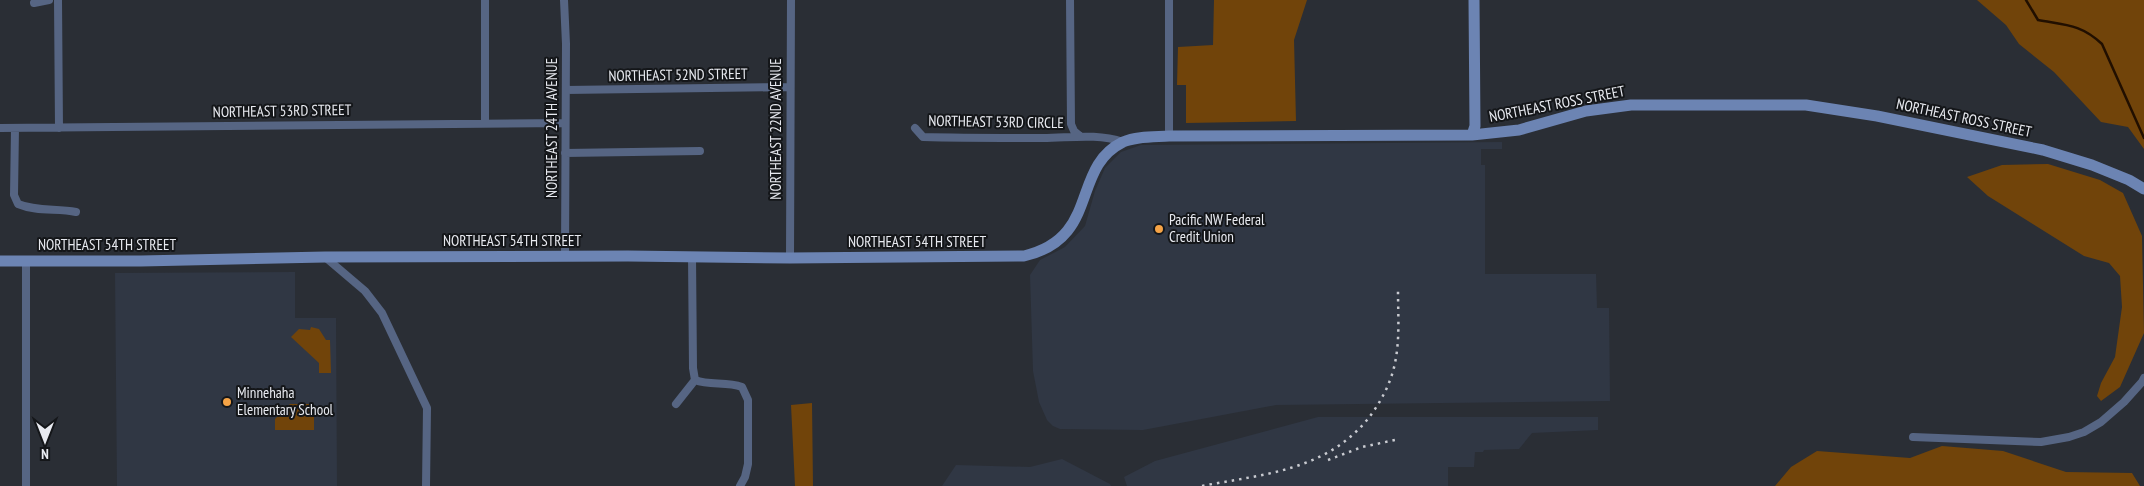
<svg xmlns="http://www.w3.org/2000/svg" width="2144" height="486" font-family="'PT Sans Narrow',sans-serif">
<style>
.built{fill:#303744}
.green{fill:#71440a}
.lines{fill:none;stroke-linecap:round;stroke-linejoin:round}
.stream{stroke:#210f00;stroke-width:2.5}
.street{stroke:#566583;stroke-width:8}
.secondary{stroke:#6c84b3;stroke-width:11}
.rail{stroke:#c9cbd1;stroke-width:2.5;stroke-dasharray:2.5 5;stroke-linecap:butt}
.poi-dot{fill:#f5a346;stroke:#141619;stroke-width:2}
.labels{text-anchor:middle;stroke-width:4;stroke-linejoin:round;paint-order:stroke}
.street-label{font-size:15px;fill:#e8eaf0;stroke:#141619}
.poi-label{font-size:15px;fill:#e8eaf0;stroke:#141619;text-anchor:start}
</style>
<rect width="100%" height="100%" fill="#2a2e35"/>
<path class="built" d="M 1502,142 L 1502,149 L 1481,149 L 1481,165 L 1485,165 L 1485,274 L 1596,274 L 1597,308 L 1609,308 L 1610,401 L 1276,405 L 1143,430 L 1060,429 L 1053,426 L 1047,420 L 1039,402 L 1033,371 L 1030,275 L 1040,260 L 1065,247 L 1085,226 L 1095,191 L 1105,168 L 1121,152 L 1141,145 Z
M 295,272 L 295,318 L 336,318 L 337,486 L 117,486 L 115,273 Z
M 1318,417 L 1598,417 L 1598,430 L 1532,433 L 1519,449 L 1484,450 L 1483,452 L 1475,452 L 1474,467 L 1448,467 L 1448,486 L 1127,486 L 1124,477 L 1155,461 Z
M 1062,459 L 1110,484 L 1111,486 L 942,486 L 956,465 L 1030,467 Z"/>
<path class="green" d="M 1214,0 L 1307,0 L 1294,40 L 1296,121 L 1186,123 L 1186,85 L 1177,85 L 1178,47 L 1213,45 Z
M 1977,0 L 2144,0 L 2144,149 L 2128,127 L 2101,122 L 2054,72 L 2019,44 L 2006,25 Z
M 2048,164 L 2100,180 L 2123,193 L 2142,236 L 2144,333 L 2120,387 L 2101,401 L 2097,396 L 2101,383 L 2115,357 L 2122,307 L 2120,276 L 2109,263 L 2084,256 L 1988,196 L 1967,177 L 2002,165 Z
M 311,327 L 319,329 L 326,340 L 330,340 L 331,373 L 319,373 L 319,363 L 291,337 L 299,329 L 310,330 Z
M 812,403 L 813,486 L 795,486 L 791,405 Z
M 290,404 L 309,404 L 314,410 L 314,430 L 275,430 L 275,419 Z
M 1942,446 L 2003,451 L 2066,472 L 2132,473 L 2140,486 L 1775,486 L 1791,467 L 1817,451 L 1910,458 Z"/>
<g class="lines">
<path class="stream" d="M 2026,0 L 2038,20 C 2065,25 2081,24 2102,44 L 2144,138"/>
<path class="street" d="M 58,0 L 59,128
M 564,0 L 566,44 L 565,256
M 1070,0 L 1071,124 L 1074,131 L 1080,136
M 1169,0 L 1169,136
M 34,3 L 49,0
M 566,90 L 790,87
M 485,123 L 485,0
M 0,128 L 565,123
M 15,128 L 14,195 L 18,204 C 37,212 57,208 76,212
M 915,128 L 923,137 C 963,138 1003,138 1043,138 C 1070,138 1096,133 1123,142
M 565,153 L 700,151
M 692,256 L 693,368 L 695,380 C 710,386 726,381 742,387 L 748,400 L 748,464 L 745,477 L 740,486
M 325,257 L 365,291 L 382,313 L 427,408 L 426,486
M 790,258 L 791,0
M 26,261 L 26,486
M 676,404 L 695,380
M 1913,437 L 2041,442 L 2069,437 L 2084,432 L 2101,422 L 2124,402 L 2142,382 L 2144,378"/>
<path class="secondary" d="M 1472,135 L 1475,126 L 1474,0
M 0,261 L 141,261 L 325,257 L 628,256 L 790,258 L 1024,256 C 1101,238 1070,168 1123,142 C 1137,136 1155,137 1169,136 L 1472,135 L 1519,130 L 1586,111 L 1631,105 L 1806,105 L 1877,116 L 2043,150 L 2092,165 L 2129,180 L 2144,189"/>
<path class="rail" d="M 1328,460 L 1362,447 L 1395,440
M 1202,486 C 1264,474 1324,471 1367,420 C 1380,404 1391,383 1395,363 C 1400,339 1398,314 1398,291"/>
</g>
<g class="poi-dot">
<circle cx="1159" cy="229" r="5"/>
<circle cx="227" cy="402" r="5"/>
</g>
<g class="labels">
<g class="street-label">
<text transform="translate(678 75) rotate(-1)" y="5">NORTHEAST 52ND STREET</text>
<text transform="translate(1557 104) rotate(-11)" y="5">NORTHEAST ROSS STREET</text>
<text transform="translate(282 111) rotate(-1)" y="5">NORTHEAST 53RD STREET</text>
<text transform="translate(1964 118) rotate(12)" y="5">NORTHEAST ROSS STREET</text>
<text transform="translate(996 122) rotate(1)" y="5">NORTHEAST 53RD CIRCLE</text>
<text transform="translate(552 128) rotate(-90)" y="5">NORTHEAST 24TH AVENUE</text>
<text transform="translate(776 129) rotate(-90)" y="5">NORTHEAST 22ND AVENUE</text>
<text x="512" y="246">NORTHEAST 54TH STREET</text>
<text x="917" y="247">NORTHEAST 54TH STREET</text>
<text x="107" y="250">NORTHEAST 54TH STREET</text>
</g>
<g class="poi-label">
<text x="1169" y="225">Pacific NW Federal<tspan x="1169" dy="17">Credit Union</tspan></text>
<text x="237" y="398">Minnehaha<tspan x="237" dy="17">Elementary School</tspan></text>
</g>
</g>
<g transform="translate(45 441) rotate(180)" stroke="#141619" stroke-width="4" paint-order="stroke">
<path d="M0-4L9 19L0 12L-9 19Z" fill="#e8eaf0"/>
<text y="-8" font-size="14" font-weight="bold" text-anchor="middle" fill="#e8eaf0">N</text>
</g>
</svg>
